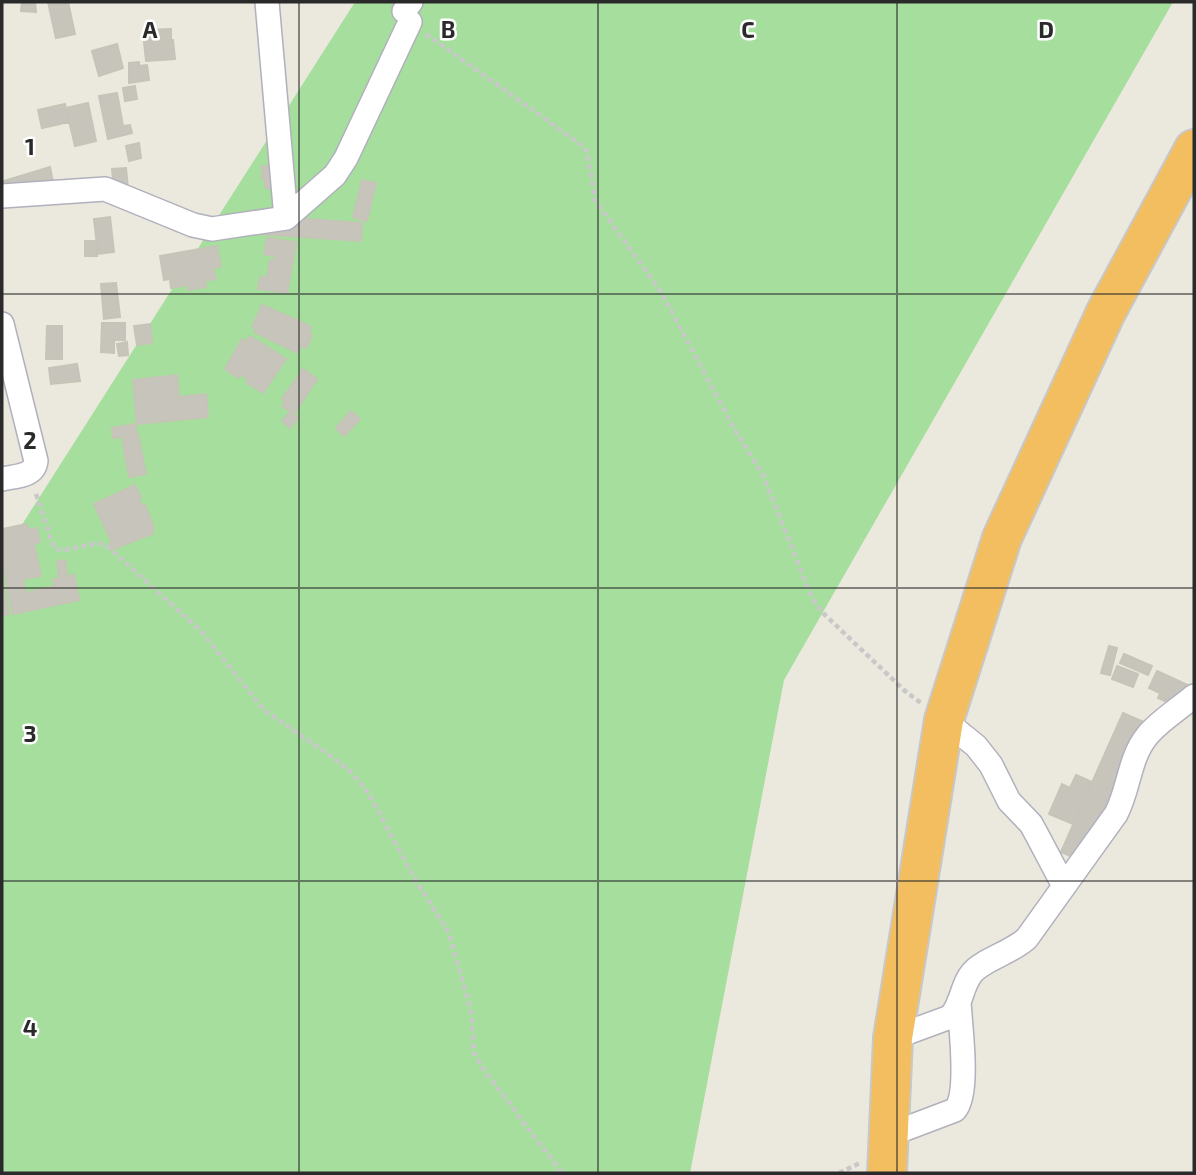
<svg xmlns="http://www.w3.org/2000/svg" width="1196" height="1175" font-family="'Exo 2',sans-serif">
<style>
.green{fill:#a5de9d}
.building{fill:#c7c4bc;stroke:#c6c4b7;stroke-width:2}
.lines{fill:none;stroke-linecap:round;stroke-linejoin:round}
.street-casing{stroke:#b1b0bd;stroke-width:26}
.highway-casing{stroke:#c8c8c8;stroke-width:42}
.path{stroke:#c8c8c8;stroke-width:4.5;stroke-dasharray:5 3.5;stroke-linecap:butt}
.street{stroke:#fff;stroke-width:23}
.highway{stroke:#f3be60;stroke-width:38}
.grid{fill:none;stroke:#2a2a2a;stroke-width:2;stroke-opacity:0.55}
.grid-label{font-size:23px;text-anchor:middle;font-weight:bold;fill:#2a2a2a;stroke:#fff;stroke-width:5;stroke-linejoin:round;paint-order:stroke}
</style>
<rect width="100%" height="100%" fill="#ebe8dd"/>
<path class="green" d="M 355,2 L 1173,2 L 784,680 L 690,1173 L 2,1173 L 2,556 Z"/>
<path class="building" d="M 22,2 L 35,2 L 36,12 L 21,11 Z
M 48,2 L 68,2 L 75,34 L 56,38 Z
M 171,29 L 171,40 L 148,42 L 147,30 Z
M 173,40 L 175,59 L 146,61 L 144,42 Z
M 117,44 L 123,68 L 99,76 L 92,51 Z
M 139,62 L 139,66 L 147,65 L 149,80 L 129,83 L 129,63 Z
M 135,86 L 137,99 L 125,101 L 123,88 Z
M 117,93 L 123,126 L 130,125 L 132,133 L 108,139 L 99,96 Z
M 88,103 L 96,141 L 75,146 L 66,108 Z
M 65,104 L 69,122 L 42,128 L 38,110 Z
M 139,143 L 141,158 L 129,161 L 126,146 Z
M 262,166 L 275,166 L 274,188 L 265,188 L 265,180 L 262,179 Z
M 50,167 L 56,197 L 7,199 L 4,181 Z
M 126,168 L 129,199 L 115,200 L 112,169 Z
M 362,180 L 376,183 L 367,221 L 353,217 Z
M 261,211 L 307,212 L 306,219 L 362,223 L 361,241 L 259,234 Z
M 110,217 L 114,252 L 98,254 L 94,219 Z
M 267,238 L 296,242 L 287,293 L 258,289 L 260,277 L 267,278 L 270,260 L 275,260 L 275,256 L 264,254 Z
M 85,241 L 97,241 L 97,256 L 85,256 Z
M 217,246 L 221,267 L 213,268 L 216,279 L 205,281 L 206,287 L 188,290 L 187,285 L 171,288 L 170,279 L 164,280 L 160,256 Z
M 116,283 L 120,317 L 104,319 L 101,284 Z
M 262,305 L 308,325 L 311,328 L 309,333 L 312,335 L 306,348 L 301,346 L 298,353 L 254,332 L 256,329 L 252,327 Z
M 102,323 L 125,323 L 125,340 L 114,340 L 114,353 L 101,352 Z
M 150,324 L 152,343 L 137,345 L 134,326 Z
M 47,326 L 62,326 L 62,359 L 46,359 Z
M 250,336 L 286,359 L 263,393 L 247,383 L 249,381 L 241,374 L 238,378 L 225,369 L 242,339 L 246,342 Z
M 127,342 L 128,355 L 119,356 L 117,344 Z
M 77,364 L 80,381 L 51,384 L 49,368 Z
M 303,369 L 317,379 L 294,414 L 282,406 L 285,401 L 282,399 Z
M 177,375 L 179,397 L 206,394 L 208,417 L 137,424 L 133,380 Z
M 351,411 L 360,419 L 344,436 L 336,428 Z
M 290,412 L 298,418 L 290,428 L 282,421 Z
M 135,424 L 137,434 L 113,438 L 112,428 Z
M 138,434 L 146,474 L 129,477 L 122,438 Z
M 135,485 L 141,497 L 139,499 L 142,506 L 145,505 L 154,528 L 152,534 L 111,550 L 109,544 L 112,543 L 94,504 Z
M 27,524 L 28,530 L 37,528 L 40,542 L 34,543 L 41,576 L 23,579 L 26,593 L 55,586 L 53,579 L 74,575 L 79,600 L 13,614 L 2,561 L 2,529 Z
M 65,560 L 67,575 L 59,577 L 57,561 Z
M 2,576 L 9,614 L 2,616 Z
M 1109,646 L 1117,648 L 1110,675 L 1101,673 Z
M 1124,654 L 1152,666 L 1148,675 L 1120,663 Z
M 1117,666 L 1138,674 L 1133,687 L 1112,679 Z
M 1157,671 L 1194,688 L 1174,705 L 1158,698 L 1160,693 L 1149,688 Z
M 1123,713 L 1153,726 L 1091,865 L 1061,852 Z
M 1076,775 L 1092,782 L 1073,824 L 1049,814 L 1062,784 L 1070,788 Z"/>
<g class="lines">
<g class="street-casing">
<path id="street" d="M 267,2 L 286,218
M 404,11 L 411,2
M 2,196 L 105,189 L 193,225 L 212,229 L 286,218 L 335,175 L 346,158 L 410,22
M 2,324 L 36,461 C 34,477 15,476 2,479
M 944,720 L 976,746 L 991,765 L 1009,801 L 1031,824 L 1037,835 L 1064,886
M 893,1038 L 950,1017 C 962,1005 961,986 972,973 C 982,960 1013,952 1027,938 L 1116,814 C 1129,790 1129,758 1147,736 C 1159,721 1179,709 1194,696
M 889,1135 L 955,1110 C 970,1093 960,1025 959,1001"/>
</g>
<g class="highway-casing">
<path id="highway" d="M 887,1173 L 893,1038 L 944,720 L 1002,538 L 1106,312 L 1194,149"/>
</g>
<path class="path" d="M 426,34 L 583,146 L 587,152 L 595,200 L 661,292 L 735,430 L 763,475 L 812,598 L 824,614 L 905,691 L 921,703
M 36,494 L 54,548 C 72,555 89,538 107,546 L 201,631 L 264,710 L 331,756 L 350,771 L 369,794 L 416,881 L 449,933 L 471,1010 L 474,1053 L 484,1070 L 562,1173
M 839,1173 L 860,1163"/>
<use href="#street" class="street"/>
<use href="#highway" class="highway"/>
</g>
<path class="grid" d="M 299,2 L 299,1173M 598,2 L 598,1173M 897,2 L 897,1173M 2,294 L 1194,294M 2,588 L 1194,588M 2,881 L 1194,881"/>
<g class="grid-label">
<text x="150" y="38">A</text>
<text x="448" y="38">B</text>
<text x="748" y="38">C</text>
<text x="1046" y="38">D</text>
<text x="30" y="155">1</text>
<text x="30" y="449">2</text>
<text x="30" y="742">3</text>
<text x="30" y="1036">4</text>
</g>
<rect width="1196" height="1175" fill="none" stroke="#2a2a2a" stroke-width="7"/>
</svg>
